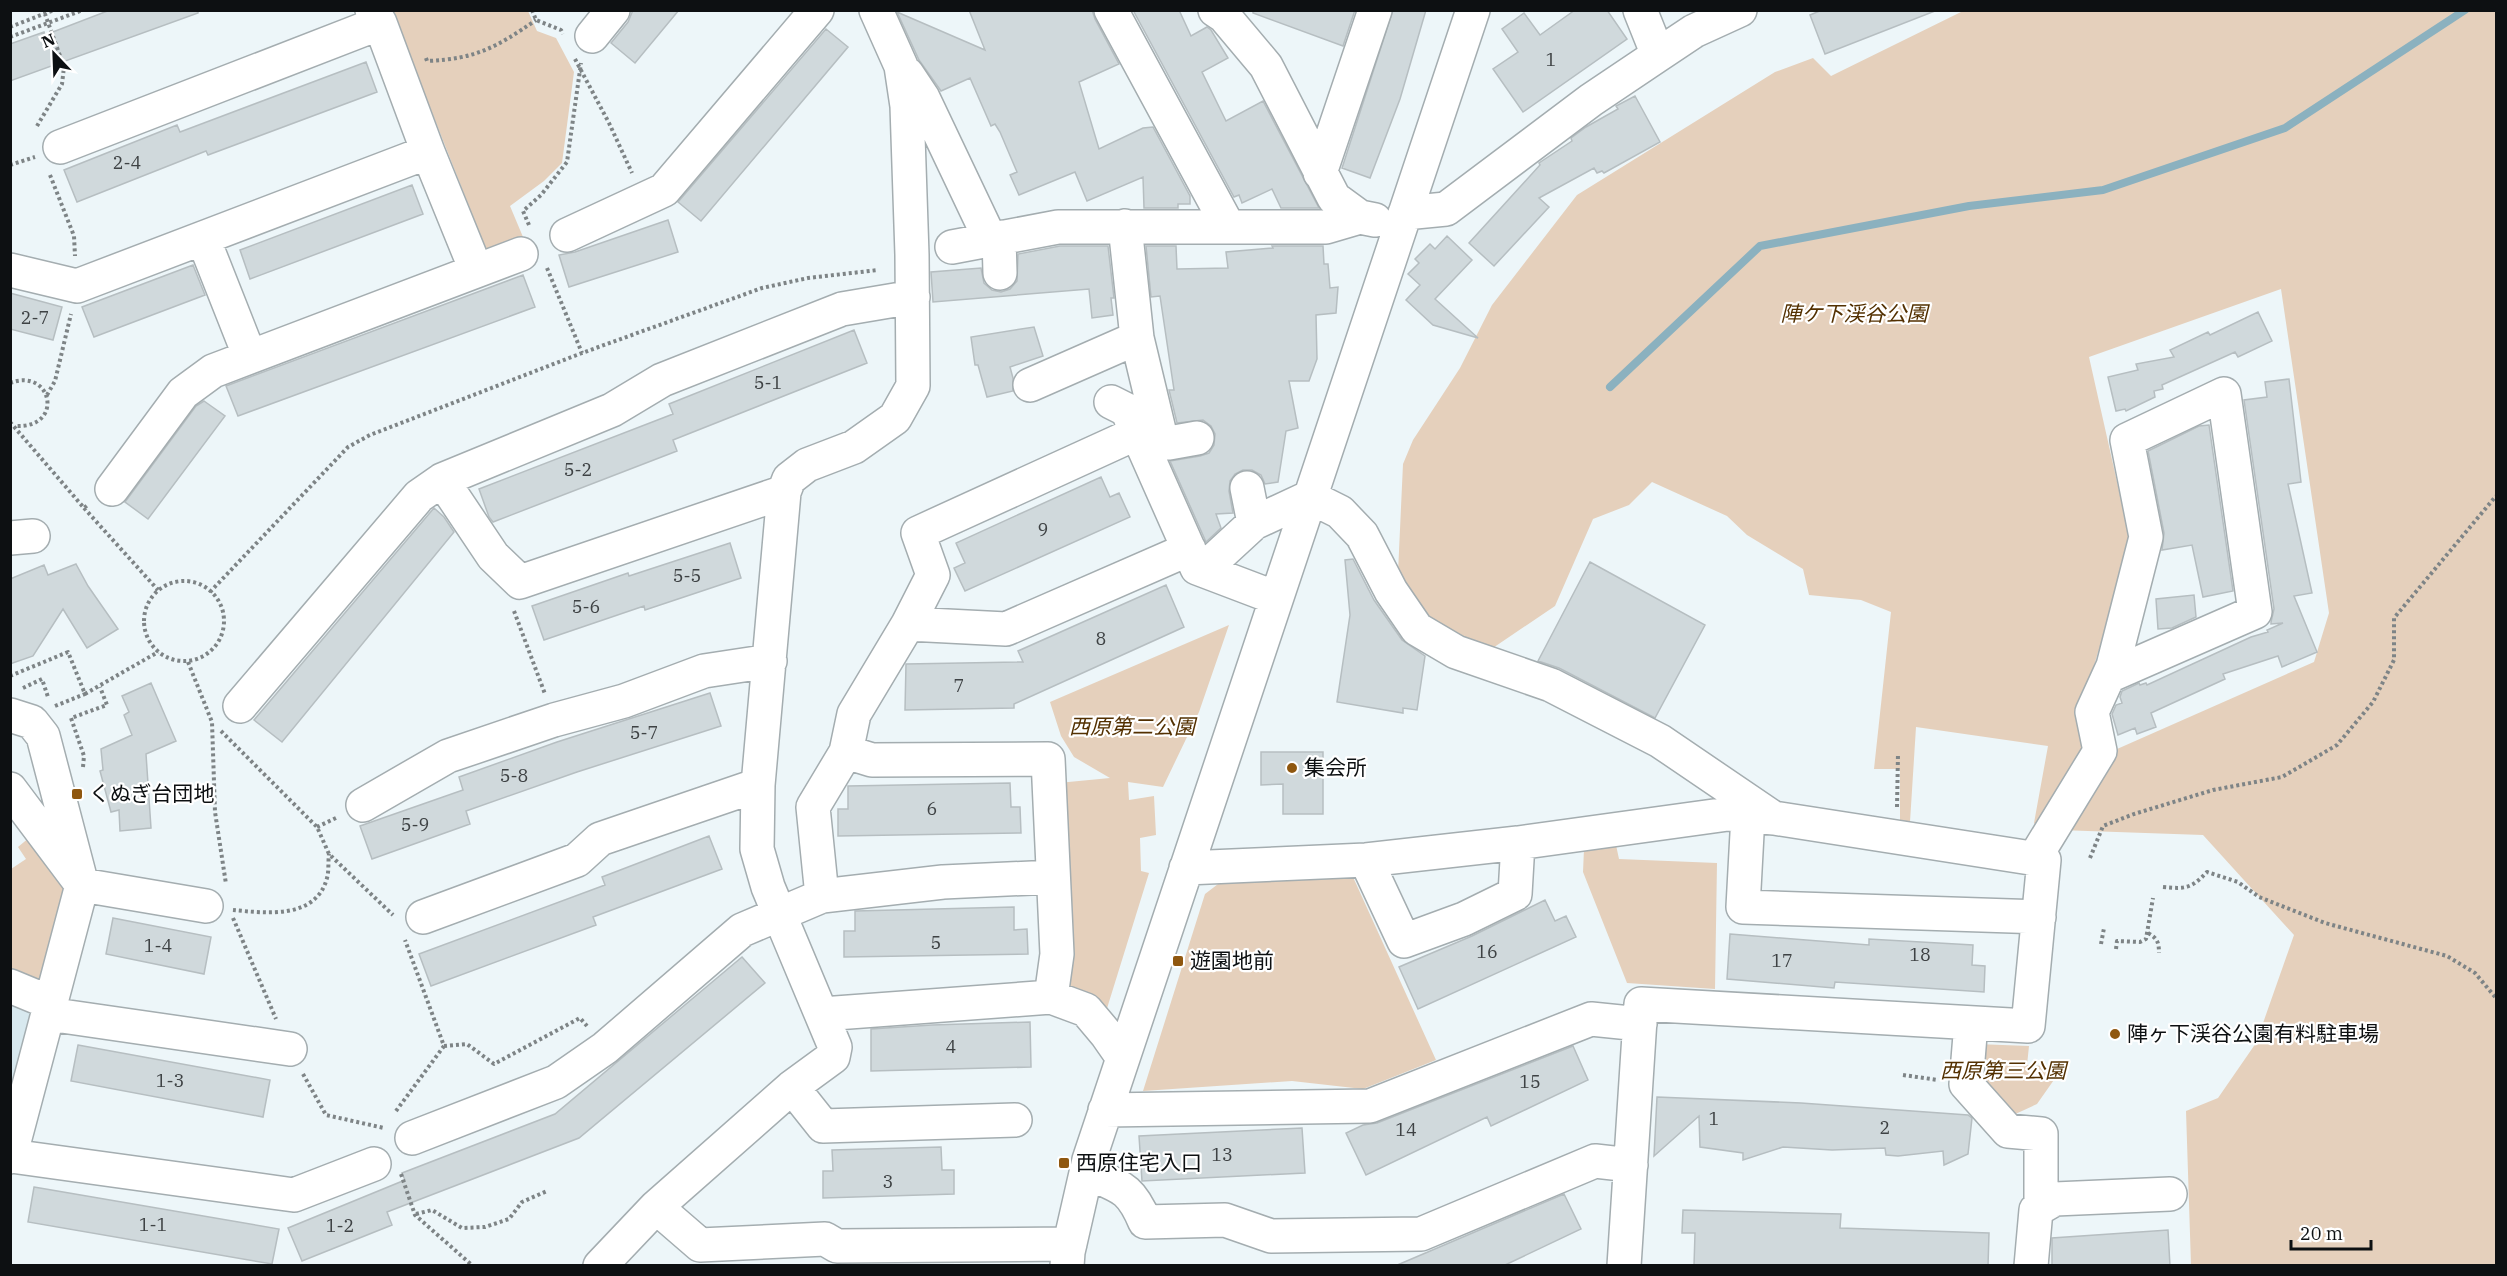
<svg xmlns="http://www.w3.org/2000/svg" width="2507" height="1276" font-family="'IBM Plex Serif','Noto Sans JP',serif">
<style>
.built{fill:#d8e9ef}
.green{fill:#e5d0bc}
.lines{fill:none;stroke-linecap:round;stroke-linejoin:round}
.stream{stroke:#8bb1bf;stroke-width:8}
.building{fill:#d0d9dc;stroke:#b6bec1;stroke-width:1.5}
.minor-casing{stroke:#a4adb0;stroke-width:36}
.path{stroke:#7e8486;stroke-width:4;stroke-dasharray:3 3;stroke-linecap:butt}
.minor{stroke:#fff;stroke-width:33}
.poi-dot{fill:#8f570f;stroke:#fff;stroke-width:2}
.labels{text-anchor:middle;stroke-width:4.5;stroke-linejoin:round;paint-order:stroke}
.number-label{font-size:18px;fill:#3e4244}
.park-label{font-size:21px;font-style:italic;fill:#533001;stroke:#fff}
.poi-label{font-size:21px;fill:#0d1012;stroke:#fff;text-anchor:start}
</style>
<rect width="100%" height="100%" fill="#edf6f9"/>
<path class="built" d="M 11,997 L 34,1005 L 11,1085 Z"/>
<path class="green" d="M 392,11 L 528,11 L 537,31 L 556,38 L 574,72 L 562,163 L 544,181 L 510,206 L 523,237 L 487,252 Z
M 1963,11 L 2496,11 L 2496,1265 L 2191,1265 L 2186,1111 L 2218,1098 L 2256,1043 L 2294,935 L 2203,835 L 2059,830 L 2108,753 L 2314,662 L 2329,613 L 2281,289 L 2089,357 L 2135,562 L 2098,652 L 2082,708 L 2087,752 L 2038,828 L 2034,823 L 2048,746 L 1916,727 L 1910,822 L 1900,823 L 1900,769 L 1874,769 L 1891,612 L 1861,600 L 1809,595 L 1803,569 L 1747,535 L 1727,516 L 1652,482 L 1629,505 L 1593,519 L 1555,606 L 1484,654 L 1438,633 L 1398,573 L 1403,464 L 1413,440 L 1460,368 L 1492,305 L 1577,195 L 1775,72 L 1813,58 L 1831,76 Z
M 1229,625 L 1199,712 L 1163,787 L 1128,782 L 1129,800 L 1154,796 L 1156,835 L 1140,838 L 1141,871 L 1149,873 L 1104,1018 L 1065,988 L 1058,783 L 1110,778 L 1074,757 L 1061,736 L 1050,702 Z
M 30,837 L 63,885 L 64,897 L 34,1005 L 11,997 L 11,869 L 26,859 L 18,847 Z
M 1616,845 L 1619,859 L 1717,863 L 1715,989 L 1627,983 L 1583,872 L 1584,849 Z
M 1353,877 L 1436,1060 L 1363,1089 L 1292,1081 L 1143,1091 L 1205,894 L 1222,881 Z
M 1976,1044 L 2029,1046 L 2027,1065 L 2063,1067 L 2037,1104 L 2011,1116 L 1973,1074 Z"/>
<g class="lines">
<path class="stream" d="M 1610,387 L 1760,246 L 1969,206 L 2103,190 L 2285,128 L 2465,10"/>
</g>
<path class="building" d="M 110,10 L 198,10 L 198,13 L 10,81 L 10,44 L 44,32 L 45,35 Z
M 633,10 L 679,10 L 635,63 L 611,43 L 628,22 Z
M 969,10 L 1092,10 L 1095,19 L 1119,64 L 1079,82 L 1099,149 L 1143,128 L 1153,127 L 1190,196 L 1190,204 L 1178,204 L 1178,208 L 1144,208 L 1143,177 L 1087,201 L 1075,172 L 1019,195 L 1010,175 L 1017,172 L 1000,132 L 995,124 L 991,126 L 970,78 L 941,91 L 919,60 L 897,12 L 985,50 Z
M 1133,10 L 1179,10 L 1191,36 L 1207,27 L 1211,30 L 1228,58 L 1202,72 L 1226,121 L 1263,101 L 1319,208 L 1281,208 L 1272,189 L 1242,203 L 1239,195 L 1234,197 Z
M 1253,10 L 1355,10 L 1343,46 L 1253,13 Z
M 1393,10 L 1426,10 L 1400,99 L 1370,178 L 1342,168 Z
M 1575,10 L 1607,10 L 1627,39 L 1523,112 L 1493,69 L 1518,52 L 1502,29 L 1524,13 L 1540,35 Z
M 1822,10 L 1935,10 L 1935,11 L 1825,54 L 1810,15 Z
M 826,29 L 848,47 L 701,221 L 678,202 Z
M 366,62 L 377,92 L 208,155 L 206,151 L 77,202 L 64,170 L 177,125 L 180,132 Z
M 1635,96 L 1660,142 L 1604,173 L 1602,171 L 1597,173 L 1594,168 L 1539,198 L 1549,207 L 1494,266 L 1469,243 L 1540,165 L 1539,163 L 1572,141 L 1571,138 L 1586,127 L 1618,109 L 1616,106 Z
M 412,185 L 423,214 L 250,279 L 240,250 Z
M 668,220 L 678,252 L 569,287 L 559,255 L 575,252 Z
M 1447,236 L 1472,260 L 1435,299 L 1478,338 L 1433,325 L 1406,300 L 1420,285 L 1408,274 L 1419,263 L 1415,259 L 1430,244 L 1435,249 Z
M 1060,246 L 1108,246 L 1114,298 L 1111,298 L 1113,315 L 1092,318 L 1089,289 L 933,302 L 931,272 L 981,268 L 984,283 L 992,290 L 1001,292 L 1010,289 L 1017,281 L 1018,254 Z
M 1146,246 L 1176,246 L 1177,269 L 1228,268 L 1226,252 L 1273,248 L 1272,246 L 1323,246 L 1324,264 L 1328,264 L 1330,288 L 1338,287 L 1336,313 L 1316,315 L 1317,359 L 1309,381 L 1289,381 L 1298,428 L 1286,431 L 1278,482 L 1265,484 L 1261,475 L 1252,470 L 1243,470 L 1235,474 L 1230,481 L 1229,491 L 1233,513 L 1216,514 L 1221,528 L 1206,542 L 1170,461 L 1200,456 L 1209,453 L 1214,445 L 1215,434 L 1211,426 L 1203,420 L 1177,423 L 1169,390 L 1174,390 L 1160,296 L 1151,297 Z
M 193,265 L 205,295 L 94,337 L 82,307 Z
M 523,275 L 535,307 L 238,416 L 226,386 Z
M 10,293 L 62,307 L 53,340 L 10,329 Z
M 2258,312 L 2272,341 L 2238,357 L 2235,352 L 2162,385 L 2163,389 L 2154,391 L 2155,397 L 2126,411 L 2125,409 L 2116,411 L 2108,377 L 2138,370 L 2136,364 L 2174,357 L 2170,350 L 2208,332 L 2210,335 Z
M 1034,327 L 1043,356 L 1010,367 L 1013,378 L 1013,391 L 987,397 L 978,365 L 975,365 L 971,337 Z
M 854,330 L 867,363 L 673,440 L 677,451 L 493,522 L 489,517 L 479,489 L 673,414 L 669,404 Z
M 2289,379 L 2301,482 L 2288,484 L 2312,593 L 2294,596 L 2317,652 L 2282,667 L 2278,656 L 2223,674 L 2225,679 L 2151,713 L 2156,727 L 2137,734 L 2135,728 L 2118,735 L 2112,714 L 2116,705 L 2122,703 L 2120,697 L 2122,691 L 2139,683 L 2140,685 L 2146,683 L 2147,685 L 2251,637 L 2268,632 L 2267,630 L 2283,623 L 2271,624 L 2271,622 L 2274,609 L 2244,400 L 2267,397 L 2265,382 Z
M 204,401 L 225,416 L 148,519 L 125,502 L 196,406 Z
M 2209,425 L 2233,591 L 2203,597 L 2192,545 L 2162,550 L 2164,533 L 2148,451 L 2199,426 Z
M 1101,477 L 1110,497 L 1119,493 L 1130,517 L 965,591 L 954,568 L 965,563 L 956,543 Z
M 434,508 L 444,517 L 454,532 L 282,742 L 254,720 Z
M 730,543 L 741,578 L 645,610 L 644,606 L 544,640 L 532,606 L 628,573 L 629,576 Z
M 1353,559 L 1374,600 L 1402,640 L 1425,656 L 1417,710 L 1403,708 L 1403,713 L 1337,702 L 1350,615 L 1345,560 Z
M 1590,562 L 1705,625 L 1655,718 L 1559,668 L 1538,661 Z
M 76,564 L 88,586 L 118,629 L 87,648 L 63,609 L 33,656 L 10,664 L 10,579 L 44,565 L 48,575 Z
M 1166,585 L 1184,627 L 1014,704 L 1014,708 L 905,710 L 906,664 L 1023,662 L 1018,651 Z
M 2194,595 L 2196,617 L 2172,628 L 2158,629 L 2156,599 Z
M 151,683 L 176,741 L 146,754 L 151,828 L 120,831 L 119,810 L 111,812 L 100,771 L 103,770 L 101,749 L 132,735 L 124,715 L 129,712 L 122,696 Z
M 710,693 L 721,726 L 577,772 L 466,811 L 470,824 L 372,859 L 360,826 L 463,790 L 459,777 L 557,742 Z
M 1261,752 L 1323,752 L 1323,814 L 1283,814 L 1283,784 L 1261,785 Z
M 1010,783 L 1011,807 L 1020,807 L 1021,833 L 838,836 L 838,809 L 848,809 L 848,786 Z
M 709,836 L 722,869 L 593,917 L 596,925 L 431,986 L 419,954 L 605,885 L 602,877 Z
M 1545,900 L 1555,921 L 1566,916 L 1576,937 L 1418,1009 L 1399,967 L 1472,936 Z
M 1014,907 L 1014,930 L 1027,929 L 1028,954 L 844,957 L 844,931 L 855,931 L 855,911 Z
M 113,918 L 211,937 L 204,974 L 106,954 Z
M 1730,934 L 1869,945 L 1869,939 L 1973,945 L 1972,965 L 1985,966 L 1984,992 L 1835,982 L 1834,988 L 1727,979 Z
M 742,957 L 765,983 L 579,1138 L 387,1212 L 392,1225 L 302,1261 L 288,1228 L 405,1180 L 402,1173 L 555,1114 Z
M 1030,1022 L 1031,1067 L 871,1071 L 871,1029 L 932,1025 Z
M 78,1045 L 270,1080 L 263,1117 L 71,1081 Z
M 1573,1046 L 1588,1080 L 1491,1126 L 1487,1117 L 1366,1175 L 1346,1133 L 1363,1125 L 1377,1123 Z
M 1657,1097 L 1801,1103 L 1968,1115 L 1972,1118 L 1968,1154 L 1944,1165 L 1943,1151 L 1898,1156 L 1886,1155 L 1885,1148 L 1832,1150 L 1783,1147 L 1743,1160 L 1743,1153 L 1700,1147 L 1699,1116 L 1654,1156 Z
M 1302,1128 L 1305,1173 L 1142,1181 L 1139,1136 Z
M 941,1147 L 942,1170 L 954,1170 L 954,1194 L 823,1198 L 823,1171 L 833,1171 L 832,1150 Z
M 34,1187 L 279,1229 L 272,1264 L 28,1222 Z
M 1564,1194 L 1581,1229 L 1503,1266 L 1395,1266 Z
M 1683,1210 L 1841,1214 L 1840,1228 L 1989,1233 L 1988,1266 L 1694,1266 L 1695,1233 L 1682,1233 Z
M 2168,1230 L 2170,1266 L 2052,1266 L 2052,1238 Z"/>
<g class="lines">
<g class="minor-casing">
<path id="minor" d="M 372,10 L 380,23 L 428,152 L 476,270
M 1111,10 L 1228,226
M 1215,10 L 1224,16 L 1266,66 L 1334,198 L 1360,217 L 1375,220
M 1640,10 L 1658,55
M 592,36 L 613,10
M 907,74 L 923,98 L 990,239
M 60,147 L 380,23
M 1320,173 L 1375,10
M 1405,213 L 1446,209 L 1591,100 L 1658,55 L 1694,31 L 1740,10
M 1125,226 L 1137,338 L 1160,434 L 1141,443
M 567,235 L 664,190 L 817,10
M 999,237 L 1000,273
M 203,238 L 250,357
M 952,247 L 1058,227 L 1326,227 L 1360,217
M 10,270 L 77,286 L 428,152
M 1030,385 L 1137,338
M 1111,402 L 1127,410 L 1197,568 L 1276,598
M 1160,434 L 1169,443 L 1197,438
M 1247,488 L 1254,523
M 112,489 L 183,393 L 213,371 L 521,254
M 784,492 L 520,582 L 493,556 L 442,480 L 612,410 L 662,380 L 842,309 L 913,297
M 10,538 L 33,536
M 1203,570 L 1254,523 L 1310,497 L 1340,512 L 1362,535 L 1391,591 L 1417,629 L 1456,652 L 1551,685 L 1660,741 L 1772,817
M 908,624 L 1006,629 L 1189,549
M 240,706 L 419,496 L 442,480
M 10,715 L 32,722 L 43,736 L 82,885 L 10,1157
M 10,789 L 82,885 L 206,906
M 363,805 L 448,756 L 554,720 L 624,701 L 704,671 L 770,661
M 1748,815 L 1743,907 L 2039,917
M 2034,859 L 2100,751 L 2092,712 L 2113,666 L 2146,537 L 2127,440 L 2224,394 L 2255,612 L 2109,676
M 1366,860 L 1404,941 L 1464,919 L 1515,894 L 1518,843
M 1186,868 L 1366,860 L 1518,843 L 1728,814 L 1774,818 L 2044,860 L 2028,1026 L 1641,1004 L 1624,1266
M 822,896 L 943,882 L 1053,877
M 423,917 L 577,860 L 600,839 L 758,785
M 10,986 L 51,1003
M 1051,997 L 1086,1010 L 1107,1035 L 1123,1058
M 48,1014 L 290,1049
M 822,1014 L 1051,997 L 1057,954 L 1048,759 L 872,760 L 846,752
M 1971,1023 L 1966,1084 L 2008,1131 L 2041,1134 L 2041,1207
M 792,1087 L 823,1126 L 1015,1120
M 1105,1110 L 1370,1106 L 1591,1019 L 1640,1024
M 412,1138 L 556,1082 L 605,1048 L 742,930 L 822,896 L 813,807 L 846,752 L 854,714 L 908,624 L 933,575 L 918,533 L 1137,433
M 11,1156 L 294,1195 L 374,1164
M 1086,1172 C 1120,1187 1130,1186 1145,1222 L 1225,1220 L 1271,1236 L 1421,1234 L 1595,1161 L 1631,1165
M 656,1207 L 700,1245 L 825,1239 L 837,1246 L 1070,1244
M 600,1266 L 656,1207 L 792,1087 L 833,1057 L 835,1047 L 768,887 L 757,849 L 758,785 L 784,492 L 789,479 L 807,465 L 854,447 L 895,418 L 913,386 L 912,255 L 907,106 L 901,66 L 876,10
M 1067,1266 L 1068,1252 L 1089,1160 L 1473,10
M 2031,1266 L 2036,1210 L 2055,1199 L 2170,1194"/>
</g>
<path class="path" d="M 532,10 L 536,20 L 561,30 L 563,34
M 10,27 L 54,10
M 10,37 L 83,10
M 426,58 L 427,61 C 476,59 497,47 536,20
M 575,59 L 609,123 L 632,173
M 37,126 L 62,84 L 64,67 L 45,14
M 10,165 L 35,157
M 50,175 L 74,236 L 75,256
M 529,225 L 523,211 L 541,195 L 567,162 L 581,63
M 547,268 L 582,353
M 10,383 C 52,367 65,428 16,426
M 47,395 L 55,381 L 71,314
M 10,422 L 84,508 L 89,504
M 84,508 L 158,590
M144 621a40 40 0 1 1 80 0a40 40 0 1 1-80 0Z
M 210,592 L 348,447 L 370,435 L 582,353 L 762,288 L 808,278 L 878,270
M 514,611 L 545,694
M 188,662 L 212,722 L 215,812 L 226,884
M 10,676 L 68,652 L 85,694 L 158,652
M 23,688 L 42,679 L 48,697
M 55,706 L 85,694
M 221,731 L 317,827 L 329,854 L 393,915
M 83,767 L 84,756 L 71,718 L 107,705 L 100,687
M 1897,807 L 1898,754
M 317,827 L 338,817
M 2090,858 L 2103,826 L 2134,814 L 2213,790 L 2282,777 L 2337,745 L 2373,702 L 2394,660 L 2394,618 L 2496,496
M 2163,887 C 2185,889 2191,889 2207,872 L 2238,882 L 2259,897 L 2325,923 L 2447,956 L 2475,973 L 2496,998
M 233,910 C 265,913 316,920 327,878 C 329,871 328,862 329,854
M 233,918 L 276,1019
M 2148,933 C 2157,938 2159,942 2159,953
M 2101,944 L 2104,928
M 2116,949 L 2117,941 L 2140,942 L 2146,939 L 2153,898
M 444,1046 L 467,1044 L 494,1064 L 580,1018 L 587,1026
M 303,1074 L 326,1115 L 384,1128
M 1903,1075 L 1938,1080
M 396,1111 L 444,1046 L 405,940
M 401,1174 L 415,1215 L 473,1266
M 416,1214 L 432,1210 L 462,1228 L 485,1227 L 509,1219 L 522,1202 L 547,1191"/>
<use href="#minor" class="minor"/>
</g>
<g class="poi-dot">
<circle cx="1292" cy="768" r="6"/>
<rect x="71" y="788" width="12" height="12" rx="3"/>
<rect x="1172" y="955" width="12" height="12" rx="3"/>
<circle cx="2115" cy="1034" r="6"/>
<rect x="1058" y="1157" width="12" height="12" rx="3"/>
</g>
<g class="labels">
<g class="number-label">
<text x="1551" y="66">1</text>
<text x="127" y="169">2-4</text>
<text x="35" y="324">2-7</text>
<text x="768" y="389">5-1</text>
<text x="578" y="476">5-2</text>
<text x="1043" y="536">9</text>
<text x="687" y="582">5-5</text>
<text x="586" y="613">5-6</text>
<text x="1101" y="645">8</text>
<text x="959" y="692">7</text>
<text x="644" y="739">5-7</text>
<text x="514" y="782">5-8</text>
<text x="932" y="815">6</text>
<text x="415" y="831">5-9</text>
<text x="936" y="949">5</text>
<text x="158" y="952">1-4</text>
<text x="1487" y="958">16</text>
<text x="1920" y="961">18</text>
<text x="1782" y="967">17</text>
<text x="951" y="1053">4</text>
<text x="170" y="1087">1-3</text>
<text x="1530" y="1088">15</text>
<text x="1714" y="1125">1</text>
<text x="1885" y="1134">2</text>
<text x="1406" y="1136">14</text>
<text x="1222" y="1161">13</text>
<text x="888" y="1188">3</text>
<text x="153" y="1231">1-1</text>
<text x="340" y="1232">1-2</text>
</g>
<g class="park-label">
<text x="1854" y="321">陣ケ下渓谷公園</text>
<text x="1132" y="734">西原第二公園</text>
<text x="2003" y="1078">西原第三公園</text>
</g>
<g class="poi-label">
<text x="1304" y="775">集会所</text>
<text x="89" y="801">くぬぎ台団地</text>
<text x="1190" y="968">遊園地前</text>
<text x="2127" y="1041">陣ヶ下渓谷公園有料駐車場</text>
<text x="1076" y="1170">西原住宅入口</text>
</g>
</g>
<rect width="2507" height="1276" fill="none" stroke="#0d1012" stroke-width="24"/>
<g transform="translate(54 54) rotate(337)" stroke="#ffffff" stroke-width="4.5" paint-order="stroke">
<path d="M0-4.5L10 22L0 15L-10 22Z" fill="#0d1012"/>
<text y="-9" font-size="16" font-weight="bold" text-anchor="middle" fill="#0d1012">N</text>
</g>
<path d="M2291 1240v9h80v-9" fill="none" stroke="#0d1012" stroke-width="3"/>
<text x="2300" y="1240" font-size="18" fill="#0d1012" stroke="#ffffff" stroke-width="4.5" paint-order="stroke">20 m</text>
</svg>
